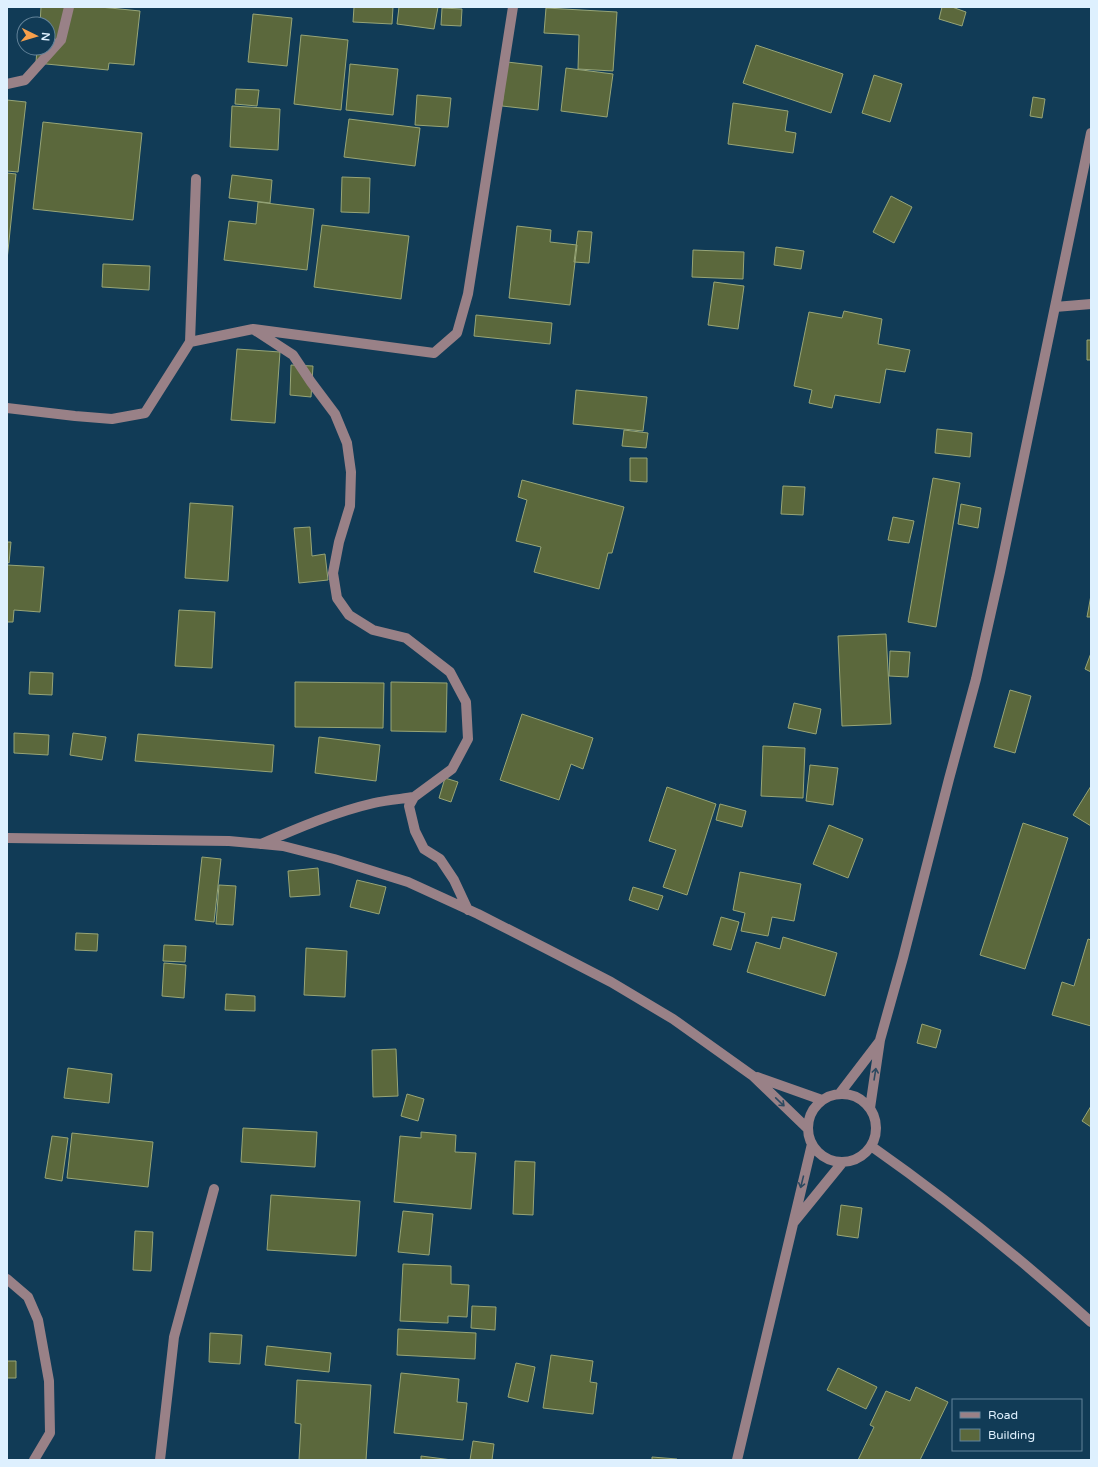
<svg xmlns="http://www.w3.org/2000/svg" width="1098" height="1467" font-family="'Varela Round',sans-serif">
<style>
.building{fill:#5b683c;stroke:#97a577}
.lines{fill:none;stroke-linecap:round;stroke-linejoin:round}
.minor{stroke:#998187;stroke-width:10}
.oneway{stroke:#2c4960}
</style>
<rect width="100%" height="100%" fill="#113b56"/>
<path class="building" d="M 41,7 L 100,7 L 140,11 L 134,65 L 109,63 L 108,70 L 36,63 L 37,48 L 48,48 L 48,24 L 40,24 Z
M 354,7 L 393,7 L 392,24 L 353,22 Z
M 399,7 L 438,7 L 434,29 L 397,24 Z
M 942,7 L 952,7 L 966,12 L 962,26 L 939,19 Z
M 442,8 L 462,9 L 461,26 L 441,25 Z
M 546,8 L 617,12 L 613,71 L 578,69 L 579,35 L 544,33 Z
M 253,14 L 292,18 L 287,66 L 248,62 Z
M 301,35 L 348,40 L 341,110 L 294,104 Z
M 756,45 L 843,74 L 831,113 L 743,83 Z
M 507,62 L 542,66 L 538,110 L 502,106 Z
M 350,64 L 398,69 L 393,115 L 346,110 Z
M 566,68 L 613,74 L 607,117 L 561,111 Z
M 874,75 L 902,84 L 890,122 L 862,113 Z
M 236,89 L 259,90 L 257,106 L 235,104 Z
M 417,95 L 451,98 L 448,127 L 415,125 Z
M 1033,97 L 1045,99 L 1042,118 L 1030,116 Z
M 7,100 L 26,102 L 18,172 L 7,171 Z
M 733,103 L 788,111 L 785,131 L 796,133 L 793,153 L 728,144 Z
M 232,106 L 280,109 L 278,150 L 230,147 Z
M 349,119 L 420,128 L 415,166 L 344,157 Z
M 43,122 L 142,133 L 133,220 L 33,209 Z
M 7,173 L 16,174 L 7,260 Z
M 232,175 L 272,180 L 270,203 L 229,198 Z
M 342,177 L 370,178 L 369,213 L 341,212 Z
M 891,196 L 912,207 L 894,243 L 873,232 Z
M 258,202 L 314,209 L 307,270 L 224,260 L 229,221 L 256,224 Z
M 322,225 L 409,236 L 401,299 L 314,287 Z
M 517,226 L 551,230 L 550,242 L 577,245 L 570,305 L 509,298 Z
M 578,231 L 592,232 L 589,263 L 574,262 Z
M 776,247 L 804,251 L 801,269 L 774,265 Z
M 693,250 L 744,252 L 743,279 L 692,277 Z
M 103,264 L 150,266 L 149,290 L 102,287 Z
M 714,282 L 744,286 L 738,329 L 708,325 Z
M 844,311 L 882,319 L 878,344 L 910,350 L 905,372 L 886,369 L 880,403 L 835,395 L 832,408 L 809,403 L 812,390 L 794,386 L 809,312 L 842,318 Z
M 476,315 L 552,323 L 550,344 L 474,336 Z
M 1087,340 L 1091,340 L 1091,360 L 1087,360 Z
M 237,349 L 280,352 L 275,423 L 231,420 Z
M 291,365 L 313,366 L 311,397 L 290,395 Z
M 576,390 L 647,397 L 643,431 L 573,424 Z
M 937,429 L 972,433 L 970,457 L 935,453 Z
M 624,430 L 648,433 L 646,448 L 622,446 Z
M 630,458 L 647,458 L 647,482 L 630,481 Z
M 933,478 L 960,483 L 936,627 L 908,622 Z
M 522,480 L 624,507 L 612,553 L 608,553 L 599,589 L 534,572 L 541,547 L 516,541 L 527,500 L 518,497 Z
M 783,486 L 805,487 L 803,515 L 781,514 Z
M 190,503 L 233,506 L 228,581 L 185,578 Z
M 961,504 L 981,508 L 978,528 L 958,524 Z
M 893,517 L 914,521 L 909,543 L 888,540 Z
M 310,527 L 312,556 L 325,554 L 328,580 L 299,583 L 294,528 Z
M 7,542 L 11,542 L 9,563 L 7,562 Z
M 7,565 L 44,567 L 40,612 L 14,610 L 13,622 L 7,622 Z
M 1091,595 L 1091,617 L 1087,617 Z
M 179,610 L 215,612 L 212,668 L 175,666 Z
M 886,634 L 891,724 L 842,726 L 838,636 Z
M 890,651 L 910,652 L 908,677 L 889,676 Z
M 1091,653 L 1091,672 L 1085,669 Z
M 30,672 L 53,673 L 52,695 L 29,694 Z
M 295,682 L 384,683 L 383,728 L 295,727 Z
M 391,682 L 447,683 L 446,732 L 391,731 Z
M 1010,690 L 1031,696 L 1015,753 L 994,747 Z
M 794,703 L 821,709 L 816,734 L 788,728 Z
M 522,714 L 593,738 L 583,769 L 571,764 L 559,800 L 500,780 Z
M 14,733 L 49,735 L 48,755 L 14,753 Z
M 73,733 L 106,737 L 102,760 L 70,755 Z
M 138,734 L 274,745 L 272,772 L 135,761 Z
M 319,737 L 380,745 L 376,781 L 315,773 Z
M 763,746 L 805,748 L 803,798 L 761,796 Z
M 810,765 L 838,768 L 833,805 L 806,801 Z
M 445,778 L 458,782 L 451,802 L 439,798 Z
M 1091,786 L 1091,826 L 1073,815 Z
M 667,787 L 716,804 L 687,895 L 663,887 L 676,850 L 649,841 Z
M 720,804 L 746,811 L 742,827 L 716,820 Z
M 1023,823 L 1068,838 L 1025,969 L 980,955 Z
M 829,825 L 863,839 L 848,878 L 813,864 Z
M 202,857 L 221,859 L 214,922 L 195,920 Z
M 318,868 L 320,895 L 290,897 L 288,871 Z
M 740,872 L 801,884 L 794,921 L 772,917 L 768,936 L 741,931 L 745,913 L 733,910 Z
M 357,880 L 386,887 L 379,914 L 350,907 Z
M 219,885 L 236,886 L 233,925 L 216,924 Z
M 633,887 L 663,896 L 658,910 L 629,900 Z
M 721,917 L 739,922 L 731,950 L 713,945 Z
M 76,933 L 98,934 L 97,951 L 75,950 Z
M 783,937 L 837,953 L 825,996 L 747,972 L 756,942 L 780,949 Z
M 1088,939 L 1091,940 L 1091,1026 L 1052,1015 L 1062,982 L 1074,986 Z
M 164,945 L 186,946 L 185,962 L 163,961 Z
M 306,948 L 347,951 L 345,997 L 304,995 Z
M 164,963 L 186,965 L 184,998 L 162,996 Z
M 226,994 L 255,996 L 255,1011 L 225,1010 Z
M 922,1024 L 941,1030 L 936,1048 L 917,1043 Z
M 396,1049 L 398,1096 L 373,1097 L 372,1050 Z
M 68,1068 L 112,1074 L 109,1103 L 64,1098 Z
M 407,1094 L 424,1099 L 418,1121 L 401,1116 Z
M 1091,1106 L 1091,1127 L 1082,1121 Z
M 243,1128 L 317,1132 L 315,1167 L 241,1162 Z
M 421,1132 L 456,1135 L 455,1152 L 476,1153 L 471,1209 L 394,1202 L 400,1136 L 421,1138 Z
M 72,1133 L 153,1142 L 148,1187 L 67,1178 Z
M 52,1136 L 68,1138 L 62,1181 L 45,1178 Z
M 515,1161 L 535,1162 L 533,1215 L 513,1214 Z
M 271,1195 L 360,1201 L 356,1256 L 267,1250 Z
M 841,1205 L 862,1208 L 858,1238 L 837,1235 Z
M 403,1211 L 433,1214 L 429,1255 L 398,1252 Z
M 135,1231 L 153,1232 L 151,1271 L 133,1270 Z
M 403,1264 L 451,1266 L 451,1284 L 469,1285 L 467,1317 L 448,1316 L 448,1323 L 400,1321 Z
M 472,1306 L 496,1307 L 495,1330 L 471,1328 Z
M 7,1324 L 7,1361 L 16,1361 L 16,1378 L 7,1378 Z
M 398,1329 L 476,1333 L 475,1359 L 397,1355 Z
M 210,1333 L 242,1335 L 240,1364 L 209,1362 Z
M 267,1346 L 331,1353 L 329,1372 L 265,1365 Z
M 551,1355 L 593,1361 L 590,1382 L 597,1383 L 593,1414 L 543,1408 Z
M 516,1363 L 535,1367 L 528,1402 L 508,1397 Z
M 838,1368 L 877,1387 L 866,1409 L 827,1390 Z
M 401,1373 L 459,1379 L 457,1402 L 467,1403 L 463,1440 L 394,1433 Z
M 297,1380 L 371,1385 L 366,1460 L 299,1460 L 301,1424 L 295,1423 Z
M 916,1387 L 948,1402 L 920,1460 L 858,1460 L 874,1427 L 870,1425 L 886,1391 L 910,1401 Z
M 473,1441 L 494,1444 L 492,1460 L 470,1460 Z
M 421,1456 L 452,1460 L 421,1460 Z
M 652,1457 L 677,1459 L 677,1460 L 652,1460 Z"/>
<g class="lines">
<path class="minor" d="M 7,84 L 25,80 L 61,40 L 69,7
M 1055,307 L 1091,304
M 253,329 L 293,355 L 311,382 L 335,414 L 347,443 L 351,472 L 350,506 L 339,542 L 333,573 L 337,598 L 349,615 L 373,630 L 406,638 L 450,672 L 466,702 L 468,739 L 452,769 L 414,797 L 409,806 L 415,831 L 424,849 L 440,859 L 454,880 L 468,910
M 190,342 L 253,329 L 434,353 L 457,333 L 468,294 L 513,7
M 7,408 L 75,416 L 112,419 L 145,413 L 190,342 L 196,179
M 7,838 L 229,841 L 283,846 L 334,859 L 408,882 L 478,914 L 547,949 L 611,982 L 673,1019 L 753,1076 L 808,1129
M 261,844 C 298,828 335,812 374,803 C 387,800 401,799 414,797
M 757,1077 L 822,1100
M 840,1093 L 879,1042
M808 1128a34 34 0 1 1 68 0a34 34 0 1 1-68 0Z
M 870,1108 L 880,1040 L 903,958 L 949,779 L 976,679 L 1000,572 L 1091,133
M 871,1146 C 948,1200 1021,1259 1091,1322
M 794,1222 L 842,1163
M 7,1279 L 28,1297 L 38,1320 L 49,1381 L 50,1433 L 34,1460
M 160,1460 L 174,1337 L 214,1189
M 737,1460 L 812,1144"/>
</g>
<defs><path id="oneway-shaft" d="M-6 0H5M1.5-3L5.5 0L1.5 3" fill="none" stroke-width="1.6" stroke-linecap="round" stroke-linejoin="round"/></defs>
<g class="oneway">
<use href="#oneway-shaft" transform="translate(875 1074) rotate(-81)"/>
<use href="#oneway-shaft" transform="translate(780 1102) rotate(44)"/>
<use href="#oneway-shaft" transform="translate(802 1182) rotate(104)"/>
</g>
<rect width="1098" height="1467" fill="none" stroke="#def0fe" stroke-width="16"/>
<rect x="952" y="1399" width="130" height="52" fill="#113b56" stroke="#638399"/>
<rect x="960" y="1412" width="20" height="6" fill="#998187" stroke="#638399"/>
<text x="988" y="1419" font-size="12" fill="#def0fe">Road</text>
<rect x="960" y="1429" width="20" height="12" fill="#5b683c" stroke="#638399"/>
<text x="988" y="1439" font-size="12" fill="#def0fe">Building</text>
<g transform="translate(36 36) rotate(95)"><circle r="19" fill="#113b56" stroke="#638399"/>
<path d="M0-3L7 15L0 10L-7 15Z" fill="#f8a04b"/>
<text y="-6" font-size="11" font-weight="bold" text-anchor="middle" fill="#def0fe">N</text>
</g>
</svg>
